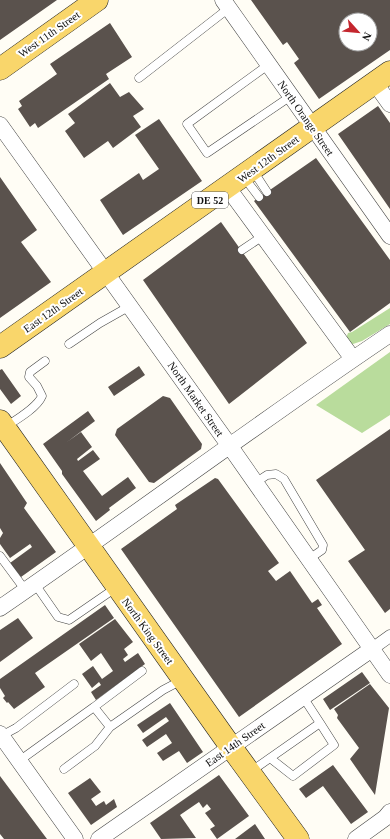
<svg xmlns="http://www.w3.org/2000/svg" width="390" height="839" font-family="'Times New Roman',serif">
<style>
.forest{fill:#b9dc9c}
.building{fill:#5a524d;fill-rule:evenodd}
.lines{fill:none;stroke-linecap:round;stroke-linejoin:round}
.service-casing{stroke:#444;stroke-width:9}
.pedestrian-casing{stroke:#444;stroke-width:13}
.minor-casing{stroke:#444;stroke-width:17}
.primary-casing{stroke:#222;stroke-width:23}
.service{stroke:#fff;stroke-width:8}
.pedestrian{stroke:#fff;stroke-width:12}
.minor{stroke:#fff;stroke-width:16}
.primary{stroke:#f9d66b;stroke-width:22}
.labels{text-anchor:middle;stroke-width:4;stroke-linejoin:round;paint-order:stroke}
.shield{fill:#fff;stroke:#585858;stroke-width:1}
.shield-label{font-size:10px;font-weight:bold;fill:#111}
.street-label{font-size:11px;fill:#111;stroke:#fff}
</style>
<rect width="100%" height="100%" fill="#fffdf5"/>
<path class="forest" d="M 390,308 L 390,324 L 362,341 L 350,345 L 345,341 L 348,333 L 352,332 Z
M 390,352 L 390,415 L 362,433 L 316,405 Z"/>
<path class="building" d="M 0,0 L 57,0 L 0,40 Z
M 251,0 L 390,0 L 390,50 L 319,99 L 294,63 L 299,59 L 287,42 L 283,45 ZM 346,20 L 370,20 L 370,44 L 346,44 Z
M 110,23 L 132,57 L 106,74 L 109,79 L 38,128 L 35,123 L 30,127 L 18,109 L 22,106 L 19,101 L 57,74 L 50,64 Z
M 110,83 L 120,97 L 129,92 L 144,109 L 133,116 L 141,127 L 113,148 L 108,141 L 84,158 L 65,131 L 75,123 L 68,114 Z
M 378,106 L 390,123 L 390,209 L 338,134 Z
M 159,119 L 202,181 L 123,235 L 100,200 L 139,173 L 143,180 L 159,169 L 135,135 Z
M 316,158 L 390,260 L 390,303 L 350,332 L 254,201 Z
M 0,177 L 37,230 L 21,242 L 51,282 L 0,318 Z
M 221,222 L 307,343 L 229,404 L 143,280 Z
M 139,366 L 145,375 L 114,396 L 108,387 Z
M 2,369 L 21,396 L 11,404 L 0,389 L 0,370 Z
M 163,396 L 170,398 L 202,444 L 201,449 L 154,483 L 149,482 L 115,435 L 117,429 Z
M 88,411 L 95,421 L 67,442 L 81,432 L 92,447 L 77,459 L 78,461 L 93,450 L 100,459 L 83,471 L 102,496 L 128,477 L 136,488 L 109,508 L 110,510 L 96,521 L 62,474 L 62,471 L 43,444 Z
M 390,429 L 390,609 L 385,613 L 348,561 L 365,550 L 316,480 Z
M 0,463 L 27,503 L 24,508 L 56,552 L 21,577 L 10,563 L 32,547 L 30,544 L 10,558 L 0,544 L 0,538 L 3,533 L 0,528 Z
M 215,478 L 218,479 L 279,563 L 268,571 L 276,581 L 290,571 L 312,603 L 318,599 L 322,605 L 317,608 L 342,644 L 239,717 L 121,549 L 177,509 L 175,505 Z
M 105,605 L 114,618 L 35,673 L 45,687 L 14,709 L 8,702 L 7,703 L 3,698 L 5,696 L 0,688 L 0,679 Z
M 18,618 L 33,638 L 0,662 L 0,630 Z
M 115,619 L 133,642 L 124,649 L 128,655 L 123,659 L 125,662 L 138,653 L 145,664 L 96,700 L 91,692 L 101,685 L 99,682 L 92,688 L 82,674 L 93,666 L 102,679 L 113,671 L 101,653 L 91,661 L 79,644 Z
M 362,672 L 370,683 L 330,710 L 323,699 Z
M 370,684 L 389,708 L 375,795 L 350,759 L 359,748 L 337,718 L 338,715 L 334,709 Z
M 170,703 L 203,752 L 187,763 L 179,751 L 163,761 L 157,753 L 172,743 L 166,734 L 147,747 L 142,740 L 169,721 L 166,717 L 143,733 L 137,725 Z
M 333,765 L 368,812 L 351,824 L 323,786 L 306,798 L 299,789 Z
M 219,775 L 249,816 L 217,839 L 210,829 L 215,826 L 205,813 L 211,809 L 207,804 L 203,808 L 199,802 L 180,815 L 196,838 L 161,839 L 150,823 Z
M 0,776 L 47,839 L 4,839 L 0,834 Z
M 90,778 L 101,792 L 91,799 L 96,806 L 104,801 L 106,805 L 114,799 L 117,807 L 91,825 L 68,793 Z
M 255,824 L 265,839 L 235,839 Z"/>
<g class="lines">
<g class="service-casing">
<path id="service" d="M 268,65 L 187,124 L 207,153 L 291,96
M 139,78 L 229,8
M 252,169 L 267,192
M 243,176 L 259,197
M 242,250 L 263,236
M 69,344 L 100,323 L 130,306
M 5,427 C 16,420 37,408 42,396 L 37,386 L 29,377 L 30,372 L 45,361
M 255,483 L 267,475 L 276,474 L 284,479 L 323,545 L 322,550 L 309,559
M 0,556 L 26,591
M 35,584 L 58,617 L 69,620 L 117,587
M 142,671 L 94,707 L 110,727 L 163,690 L 182,680
M 1,736 L 16,728 L 74,684
M 270,758 L 293,776 L 334,745 L 320,723
M 19,761 L 94,707
M 64,769 L 95,746 L 110,727
M 250,772 L 320,723 L 303,697"/>
</g>
<g class="pedestrian-casing">
<path id="pedestrian" d="M 372,649 L 390,636"/>
</g>
<g class="minor-casing">
<path id="minor" d="M 223,0 L 390,236
M 375,83 L 390,104
M 0,125 L 229,445 L 390,675
M 228,188 L 353,359
M 0,608 C 131,518 258,423 390,334
M 0,734 L 75,839
M 99,839 L 372,649
M 356,839 L 385,818 L 390,812"/>
</g>
<g class="primary-casing">
<path id="primary" d="M 0,69 L 97,0
M 0,347 L 390,72
M 0,421 L 231,747 L 298,839"/>
</g>
<use href="#service" class="service"/>
<use href="#pedestrian" class="pedestrian"/>
<use href="#minor" class="minor"/>
<use href="#primary" class="primary"/>
</g>
<g class="labels">
<rect class="shield" x="192" y="192" width="36" height="16" rx="3"/>
<g class="shield-label">
<text x="210" y="204">DE 52</text>
</g>
<g class="street-label">
<text transform="translate(49 34) rotate(-35)" y="4">West 11th Street</text>
<text transform="translate(306 118) rotate(55)" y="4">North Orange Street</text>
<text transform="translate(268 159) rotate(-36)" y="4">West 12th Street</text>
<text transform="translate(53 310) rotate(-35)" y="4">East 12th Street</text>
<text transform="translate(196 399) rotate(55)" y="4">North Market Street</text>
<text transform="translate(148 631) rotate(54)" y="4">North King Street</text>
<text transform="translate(235 744) rotate(-35)" y="4">East 14th Street</text>
</g>
</g>
<g transform="translate(358 32) rotate(117)"><circle r="19" fill="#ffffff" stroke="#a0a0a0"/>
<path d="M0-3L7 15L0 10L-7 15Z" fill="#c4262e"/>
<text y="-6" font-size="11" font-weight="bold" text-anchor="middle" fill="#111111">N</text>
</g>
</svg>
